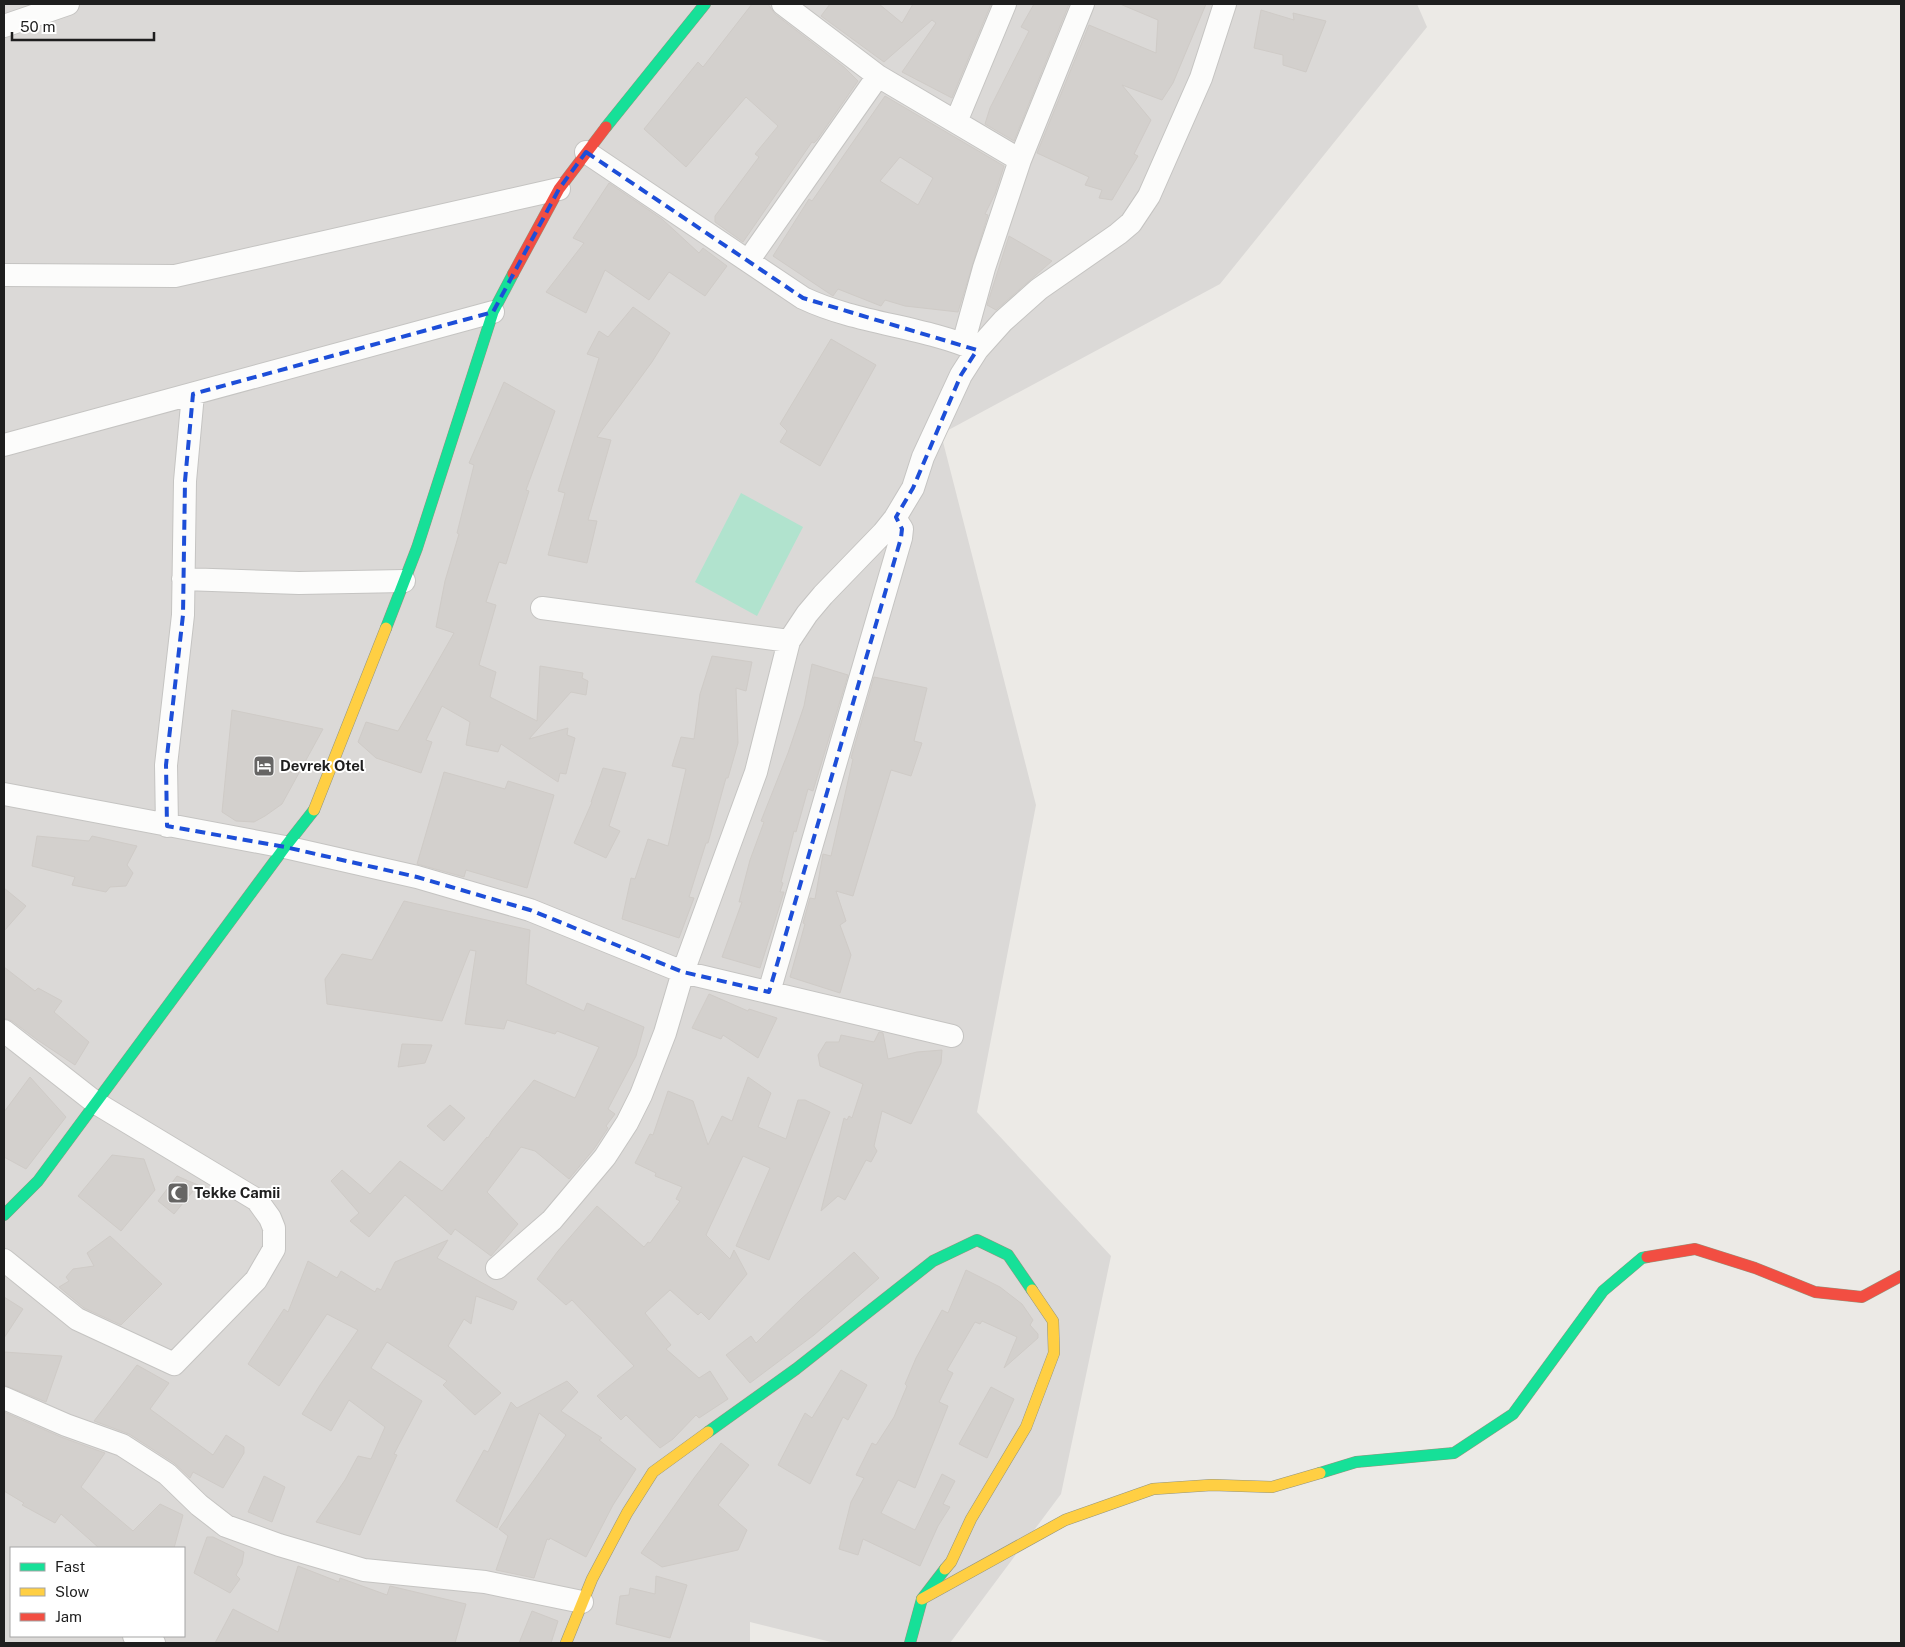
<svg xmlns="http://www.w3.org/2000/svg" width="1905" height="1647" font-family="'Public Sans',sans-serif">
<style>
.residential{fill:#dbd9d7;fill-rule:evenodd}
.pitch{fill:#b1e3ce}
.building{fill:#d3d0cd;stroke:#cfcbc7;fill-rule:evenodd}
.lines{fill:none;stroke-linecap:round;stroke-linejoin:round}
.street-casing{stroke:#c5c4c2;stroke-width:24}
.fast-casing{stroke:#94957e;stroke-width:12}
.slow-casing{stroke:#94957e;stroke-width:12}
.jam-casing{stroke:#94957e;stroke-width:12}
.street{stroke:#fcfcfb;stroke-width:22}
.fast{stroke:#16e098;stroke-width:11}
.slow{stroke:#ffcf43;stroke-width:11}
.jam{stroke:#f24e42;stroke-width:11}
.marked{fill:none;stroke:#1d4ed8;stroke-width:4;stroke-dasharray:10 6;stroke-linejoin:round}
.labels{text-anchor:middle;stroke-width:4;stroke-linejoin:round;paint-order:stroke}
.poi-label{font-size:15px;font-weight:bold;fill:#1e1e1e;stroke:#fff;text-anchor:start}
</style>
<rect width="100%" height="100%" fill="#eceae6"/>
<path class="residential" d="M 4,4 L 1417,4 L 1427,27 L 1220,284 L 941,434 L 1036,805 L 977,1112 L 1111,1256 L 1061,1494 L 950,1643 L 835,1643 L 750,1622 L 750,1643 L 4,1643 ZM 11,1548 L 184,1548 L 184,1636 L 11,1636 Z"/>
<path class="pitch" d="M 741,493 L 803,527 L 757,616 L 695,582 Z"/>
<path class="building" d="M 752,4 L 768,4 L 775,14 L 844,67 L 858,81 L 817,140 L 814,143 L 812,142 L 743,242 L 715,222 L 715,216 L 759,157 L 755,154 L 778,126 L 746,97 L 686,167 L 644,129 L 698,62 L 703,67 Z
M 830,4 L 879,4 L 902,23 L 913,4 L 991,4 L 952,98 L 902,72 L 936,23 L 932,20 L 884,62 L 821,16 Z
M 1034,4 L 1069,4 L 1014,141 L 985,124 L 990,108 L 1029,31 L 1021,27 Z
M 1120,4 L 1206,4 L 1173,83 L 1162,100 L 1122,85 L 1151,120 L 1134,154 L 1138,156 L 1112,200 L 1099,198 L 1102,190 L 1085,185 L 1089,177 L 1037,153 L 1089,25 L 1156,53 L 1158,20 Z
M 1261,10 L 1294,20 L 1293,13 L 1326,21 L 1306,72 L 1283,65 L 1283,55 L 1254,48 Z
M 885,96 L 1004,166 L 995,194 L 985,214 L 988,215 L 958,312 L 905,306 L 885,300 L 881,306 L 838,289 L 833,296 L 773,256 L 809,199 L 812,201 ZM 900,157 L 933,178 L 918,205 L 880,181 Z
M 609,183 L 662,219 L 699,253 L 703,248 L 727,266 L 705,296 L 669,272 L 649,300 L 605,270 L 586,313 L 546,292 L 584,243 L 573,238 Z
M 1009,236 L 1052,261 L 996,310 L 987,305 Z
M 633,307 L 670,333 L 652,362 L 597,437 L 611,440 L 588,520 L 597,521 L 587,563 L 548,555 L 565,493 L 558,491 L 599,358 L 587,354 L 599,331 L 608,337 Z
M 831,339 L 876,365 L 820,466 L 780,442 L 787,431 L 780,424 Z
M 504,382 L 555,411 L 526,490 L 529,491 L 506,564 L 499,562 L 486,602 L 496,605 L 479,665 L 496,672 L 490,697 L 537,721 L 540,666 L 583,673 L 582,678 L 588,681 L 586,695 L 571,692 L 529,739 L 568,728 L 567,735 L 575,738 L 566,774 L 560,773 L 558,782 L 501,744 L 498,752 L 466,745 L 470,722 L 442,706 L 426,740 L 432,742 L 421,773 L 376,758 L 358,742 L 366,722 L 398,731 L 454,633 L 436,627 L 445,581 L 459,534 L 457,533 L 474,465 L 469,463 Z
M 712,656 L 752,662 L 746,691 L 736,688 L 738,743 L 728,778 L 726,778 L 708,843 L 706,843 L 689,897 L 694,898 L 679,938 L 622,919 L 631,878 L 635,879 L 648,839 L 668,846 L 686,769 L 672,766 L 681,737 L 694,739 L 700,694 Z
M 812,664 L 848,675 L 813,791 L 808,789 L 796,832 L 794,831 L 781,882 L 783,883 L 780,892 L 784,892 L 760,968 L 722,957 L 742,902 L 739,902 L 750,860 L 764,822 L 761,821 L 788,753 L 804,706 Z
M 874,677 L 927,688 L 914,741 L 922,743 L 911,776 L 891,770 L 853,896 L 836,891 L 846,921 L 840,925 L 851,955 L 840,993 L 790,977 L 805,924 L 803,923 L 810,898 L 815,899 L 823,854 L 831,856 L 853,759 L 851,758 Z
M 232,710 L 323,729 L 282,804 L 265,816 L 254,822 L 236,821 L 222,812 Z
M 603,768 L 626,773 L 609,826 L 620,831 L 606,858 L 574,843 L 592,802 L 591,802 Z
M 444,772 L 505,789 L 508,781 L 554,795 L 527,888 L 466,870 L 464,877 L 417,864 Z
M 37,836 L 89,841 L 92,836 L 137,846 L 127,865 L 133,873 L 126,886 L 110,887 L 106,892 L 72,885 L 75,877 L 32,866 Z
M 4,888 L 26,906 L 4,931 Z
M 404,901 L 530,930 L 526,984 L 584,1011 L 587,1003 L 644,1027 L 636,1056 L 608,1109 L 615,1114 L 606,1126 L 608,1128 L 594,1149 L 569,1179 L 535,1151 L 521,1147 L 487,1192 L 518,1224 L 491,1256 L 455,1229 L 451,1235 L 405,1195 L 369,1237 L 350,1221 L 359,1213 L 331,1181 L 342,1170 L 370,1194 L 400,1161 L 442,1191 L 487,1137 L 488,1138 L 492,1131 L 534,1080 L 575,1098 L 599,1047 L 557,1031 L 555,1034 L 507,1020 L 504,1029 L 465,1024 L 476,951 L 470,950 L 442,1021 L 327,1004 L 325,979 L 342,954 L 372,960 Z
M 4,967 L 35,991 L 38,988 L 62,1001 L 54,1012 L 89,1042 L 75,1065 L 36,1039 L 12,1021 L 4,1018 Z
M 709,994 L 748,1011 L 749,1009 L 777,1018 L 758,1058 L 723,1035 L 721,1039 L 692,1028 Z
M 879,1032 L 883,1033 L 888,1059 L 917,1052 L 942,1050 L 941,1063 L 911,1124 L 882,1111 L 874,1146 L 877,1151 L 871,1162 L 866,1160 L 845,1200 L 838,1196 L 821,1211 L 844,1118 L 847,1120 L 849,1116 L 852,1118 L 863,1084 L 820,1066 L 818,1055 L 826,1042 L 839,1042 L 841,1035 L 874,1042 Z
M 402,1044 L 432,1045 L 425,1063 L 398,1067 Z
M 30,1077 L 66,1117 L 26,1169 L 4,1157 L 4,1112 Z
M 748,1077 L 771,1093 L 758,1127 L 786,1139 L 798,1100 L 805,1100 L 830,1112 L 769,1260 L 736,1246 L 770,1168 L 743,1156 L 706,1235 L 730,1259 L 734,1250 L 747,1274 L 709,1320 L 701,1312 L 698,1315 L 670,1290 L 645,1313 L 671,1345 L 666,1349 L 699,1378 L 710,1371 L 728,1399 L 699,1418 L 696,1415 L 673,1439 L 660,1448 L 626,1415 L 621,1420 L 597,1396 L 634,1366 L 572,1300 L 566,1305 L 537,1279 L 558,1251 L 597,1206 L 644,1247 L 648,1242 L 650,1243 L 680,1201 L 676,1199 L 682,1187 L 655,1176 L 656,1173 L 635,1163 L 650,1134 L 653,1135 L 668,1091 L 693,1101 L 708,1145 L 722,1116 L 732,1121 Z
M 450,1105 L 465,1118 L 444,1141 L 427,1126 Z
M 112,1155 L 144,1159 L 155,1190 L 121,1231 L 78,1196 Z
M 177,1176 L 198,1185 L 174,1214 L 158,1201 Z
M 110,1236 L 162,1284 L 121,1325 L 84,1308 L 59,1287 L 69,1281 L 66,1277 L 73,1269 L 94,1266 L 87,1253 Z
M 448,1240 L 437,1258 L 517,1302 L 513,1310 L 476,1296 L 471,1324 L 464,1319 L 448,1346 L 501,1393 L 475,1415 L 443,1385 L 447,1381 L 387,1342 L 371,1368 L 422,1401 L 394,1454 L 397,1455 L 360,1535 L 316,1522 L 345,1480 L 358,1456 L 371,1459 L 385,1427 L 349,1400 L 331,1431 L 302,1414 L 320,1385 L 358,1330 L 327,1314 L 279,1386 L 248,1364 L 284,1309 L 288,1312 L 308,1261 L 337,1278 L 341,1271 L 375,1292 L 377,1288 L 381,1290 L 395,1262 Z
M 854,1252 L 879,1278 L 814,1335 L 750,1383 L 726,1355 L 751,1336 L 756,1343 L 801,1299 Z
M 966,1270 L 1000,1287 L 1022,1304 L 1033,1320 L 1030,1325 L 1038,1334 L 1038,1338 L 1004,1368 L 1017,1337 L 982,1321 L 980,1324 L 975,1322 L 947,1370 L 953,1373 L 939,1402 L 948,1406 L 915,1488 L 898,1480 L 881,1513 L 915,1530 L 942,1474 L 955,1481 L 943,1504 L 950,1507 L 938,1526 L 920,1566 L 863,1539 L 858,1555 L 839,1549 L 851,1502 L 864,1478 L 856,1475 L 872,1443 L 876,1445 L 894,1417 L 907,1386 L 905,1384 L 916,1358 L 942,1310 L 948,1313 Z
M 4,1297 L 23,1309 L 4,1338 Z
M 4,1352 L 62,1356 L 46,1402 L 4,1385 Z
M 137,1365 L 169,1383 L 150,1409 L 213,1455 L 226,1435 L 244,1447 L 244,1453 L 223,1488 L 193,1472 L 190,1478 L 174,1463 L 129,1434 L 94,1421 Z
M 841,1370 L 867,1385 L 848,1420 L 843,1417 L 810,1484 L 778,1465 L 805,1413 L 812,1418 Z
M 567,1381 L 578,1392 L 561,1411 L 602,1438 L 599,1440 L 636,1469 L 613,1505 L 586,1557 L 550,1538 L 549,1540 L 547,1539 L 534,1578 L 496,1570 L 508,1536 L 499,1529 L 566,1435 L 539,1413 L 497,1528 L 456,1501 L 484,1450 L 488,1452 L 511,1402 L 517,1408 Z
M 991,1387 L 1014,1399 L 987,1458 L 959,1444 Z
M 4,1412 L 61,1437 L 105,1453 L 81,1487 L 133,1531 L 160,1504 L 183,1515 L 174,1548 L 99,1548 L 61,1514 L 55,1523 L 22,1505 L 24,1503 L 4,1491 Z
M 721,1443 L 749,1465 L 718,1505 L 747,1530 L 738,1550 L 662,1567 L 641,1553 L 694,1478 Z
M 264,1476 L 285,1487 L 272,1522 L 248,1512 Z
M 207,1537 L 213,1537 L 244,1552 L 242,1564 L 236,1575 L 240,1579 L 230,1593 L 194,1573 Z
M 298,1566 L 339,1582 L 340,1578 L 387,1595 L 390,1586 L 466,1604 L 455,1643 L 215,1643 L 233,1609 L 278,1632 Z
M 656,1576 L 687,1585 L 670,1638 L 616,1624 L 620,1596 L 629,1595 L 630,1588 L 655,1594 Z
M 532,1611 L 558,1621 L 551,1643 L 519,1643 Z"/>
<g class="lines">
<g class="street-casing">
<path id="street" d="M 783,4 L 878,76 L 1020,160
M 4,26 L 68,4
M 956,122 L 1005,4
M 586,152 L 803,298 C 858,324 922,326 977,350
M 748,261 L 878,76
M 4,275 L 175,276 L 559,189
M 963,344 L 984,268 L 1020,160 L 1083,4
M 4,445 L 493,312
M 183,579 L 299,583 L 404,581
M 542,608 L 789,641
M 4,794 L 285,847 L 417,877 L 530,910 L 683,972 L 952,1036
M 167,826 L 166,765 L 183,615 L 185,481 L 193,394
M 769,992 L 901,538 L 902,529 L 895,518
M 4,1031 L 96,1103 L 257,1200 L 270,1218 L 274,1228 L 274,1249 L 256,1280 L 174,1364 L 77,1319 L 4,1260
M 497,1268 L 552,1220 L 605,1157 L 627,1123 L 641,1095 L 665,1033 L 683,972 L 756,772 L 789,641 L 807,614 L 823,595 L 883,533 L 895,518 L 913,488 L 923,457 L 961,375 L 977,350 L 1003,321 L 1039,289 L 1118,234 L 1131,223 L 1149,196 L 1201,78 L 1225,4
M 4,1398 L 66,1425 L 122,1445 L 167,1474 L 199,1505 L 226,1526 L 279,1545 L 364,1570 L 485,1582 L 582,1602
M 134,1636 L 154,1643"/>
</g>
<g class="fast-casing">
<path id="fast" d="M 606,127 L 705,4
M 386,628 L 417,548 L 493,312 L 513,274
M 4,1215 L 38,1181 L 285,847 L 314,810
M 708,1432 L 796,1369 L 933,1261 L 977,1240 L 1008,1255 L 1032,1290
M 1320,1473 L 1356,1462 L 1454,1453 L 1513,1414 L 1603,1291 L 1642,1258 L 1647,1257
M 910,1643 L 922,1599 L 945,1569"/>
</g>
<g class="slow-casing">
<path id="slow" d="M 314,810 L 386,628
M 945,1569 L 951,1562 L 971,1519 L 1026,1427 L 1054,1353 L 1053,1321 L 1032,1290
M 922,1599 L 1065,1520 L 1153,1489 L 1212,1485 L 1272,1487 L 1320,1473
M 566,1643 L 592,1579 L 627,1513 L 653,1472 L 708,1432"/>
</g>
<g class="jam-casing">
<path id="jam" d="M 513,274 L 559,189 L 606,127
M 1647,1257 L 1695,1249 L 1755,1268 L 1815,1292 L 1862,1297 L 1901,1276"/>
</g>
<use href="#street" class="street"/>
<use href="#fast" class="fast"/>
<use href="#slow" class="slow"/>
<use href="#jam" class="jam"/>
</g>
<path class="marked" d="M 586,152 L 803,298 L 977,350 L 961,375 L 913,488 L 896,517 L 902,529 L 901,538 L 769,992 L 683,972 L 530,910 L 417,877 L 285,847 L 167,826 L 166,765 L 183,615 L 185,481 L 193,394 L 493,312 L 559,189 Z"/>
<defs>
<g id="hotel-square" transform="scale(1.125)"><rect x="-9" y="-9" width="18" height="18" rx="4" fill="#666564" stroke="#fff"/><path d="M-6-4.5h1.5V1H6V5H4.5V3h-9V5H-6ZM-4 0a1.8 1.8 0 1 1 3.6 0ZM.5 0V-2.5h3Q6-2.5 6 0Z" fill="#fff"/></g>
<g id="mosque-square" transform="scale(1.125)"><rect x="-9" y="-9" width="18" height="18" rx="4" fill="#666564" stroke="#fff"/><path d="M3.5-4.9A6 6 0 1 0 3.5 4.9A5 5 0 1 1 3.5-4.9Z" fill="#fff"/></g>
</defs>
<g fill-rule="evenodd">
<use href="#hotel-square" x="264" y="766"/>
<use href="#mosque-square" x="178" y="1193"/>
</g>
<g class="labels">
<g class="poi-label">
<text x="280" y="771">Devrek Otel</text>
<text x="194" y="1198">Tekke Camii</text>
</g>
</g>
<rect width="1905" height="1647" fill="none" stroke="#1e1e1e" stroke-width="10"/>
<rect x="10" y="1547" width="175" height="90" fill="#ffffff" stroke="#a5a5a5"/>
<rect x="20" y="1563" width="25" height="8" fill="#16e098" stroke="#a5a5a5"/>
<text x="55" y="1572" font-size="15" fill="#1e1e1e">Fast</text>
<rect x="20" y="1588" width="25" height="8" fill="#ffcf43" stroke="#a5a5a5"/>
<text x="55" y="1597" font-size="15" fill="#1e1e1e">Slow</text>
<rect x="20" y="1613" width="25" height="8" fill="#f24e42" stroke="#a5a5a5"/>
<text x="55" y="1622" font-size="15" fill="#1e1e1e">Jam</text>
<path d="M12 32v8h142v-8" fill="none" stroke="#1e1e1e" stroke-width="2.5"/>
<text x="20" y="32" font-size="15" fill="#1e1e1e" stroke="#ffffff" stroke-width="4" paint-order="stroke">50 m</text>
</svg>
